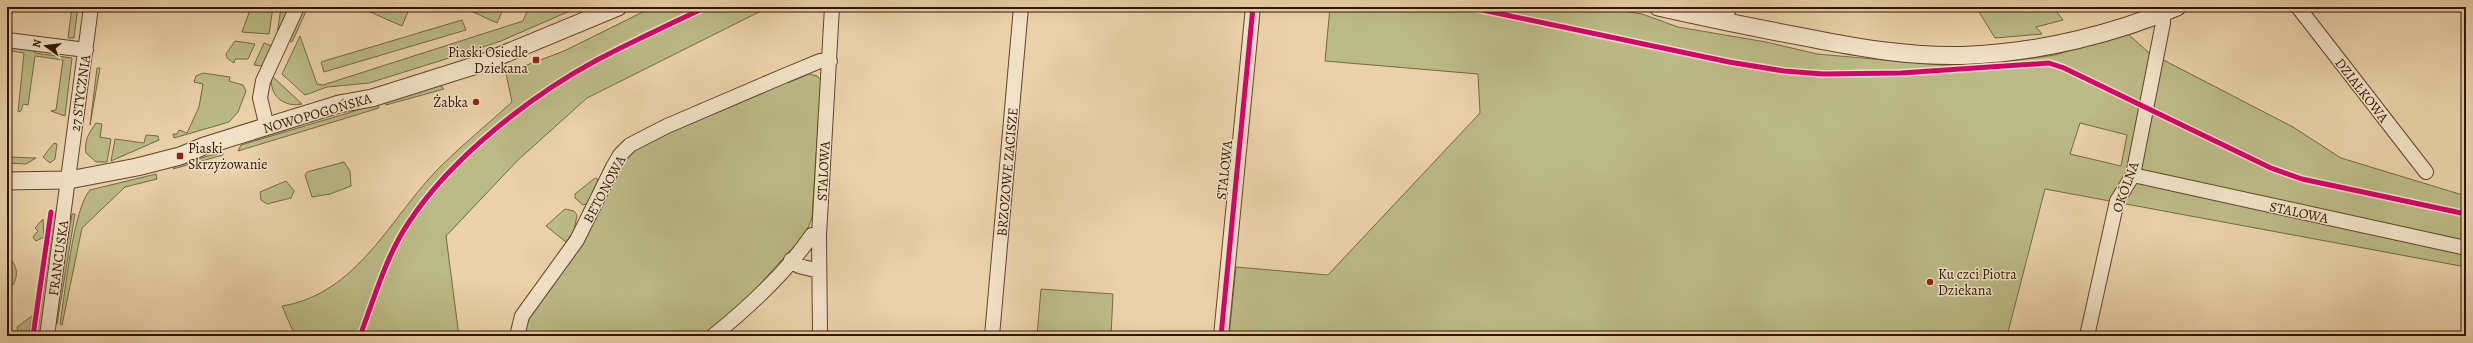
<svg xmlns="http://www.w3.org/2000/svg" width="2473" height="343" font-family="Alegreya,serif">
<style>
.green{fill:#baba85;stroke:#766844;fill-rule:evenodd}
.lines{fill:none;stroke-linecap:round;stroke-linejoin:round}
.minor-casing{stroke:#61442d;stroke-width:16}
.tertiary-casing{stroke:#61442d;stroke-width:19}
.minor{stroke:#f1e1c6;stroke-width:14}
.tertiary{stroke:#f1e1c6;stroke-width:17}
.cycleway-casing{stroke:#f1e1c6;stroke-width:8}
.cycleway{stroke:#d6006c;stroke-width:5}
.poi-dot{fill:#8f2418;stroke:#f1e1c6;stroke-width:1.5}
.labels{text-anchor:middle;stroke-width:3;stroke-linejoin:round;paint-order:stroke}
.poi-label{font-size:14px;fill:#331504;stroke:#f1e1c6;text-anchor:end}
.street-label{font-size:14px;fill:#331504;stroke:#f1e1c6}
</style>
<rect width="100%" height="100%" fill="#ead1a8"/>
<filter id="stains"><feTurbulence type="fractalNoise" baseFrequency=".005" numOctaves="4"/><feColorMatrix values="0 0 0 0 .2 0 0 0 0 .09 0 0 0 0 .02 0 0 0 .5 -.17"/></filter>
<radialGradient id="worn" r=".72"><stop offset=".6" stop-color="#630" stop-opacity="0"/><stop offset="1" stop-color="#630" stop-opacity=".3"/></radialGradient>
<path class="green" d="M 72,7 L 78,7 L 74,38 L 68,38 Z
M 251,7 L 273,7 L 269,34 L 242,32 Z
M 281,7 L 291,7 L 277,35 Z
M 304,7 L 308,7 L 292,42 L 288,40 Z
M 359,7 L 410,7 L 402,26 Z
M 462,7 L 504,7 L 497,23 Z
M 529,7 L 579,7 L 501,41 L 465,53 L 369,83 L 327,87 L 305,95 L 282,74 L 300,36 L 317,84 L 323,85 L 523,21 Z
M 653,7 L 769,7 L 587,98 L 518,160 L 446,236 L 459,336 L 299,336 L 292,329 L 282,306 C 358,294 391,216 440,167 C 463,144 488,124 512,102 L 506,73 L 564,51 Z
M 1330,7 L 1599,7 L 1642,14 L 1678,27 L 1766,42 L 1817,54 L 1941,65 L 1981,65 L 2055,55 L 2127,33 L 2148,52 L 2293,127 L 2341,158 L 2466,196 L 2466,267 L 2045,189 L 2007,336 L 1229,336 L 1236,267 L 1328,275 L 1480,113 L 1478,74 L 1325,61 ZM 2080,123 L 2127,135 L 2121,166 L 2070,154 Z
M 1976,7 L 2053,7 L 2063,20 L 2036,27 L 2042,34 L 1995,38 Z
M 462,20 L 466,30 L 324,72 L 321,62 Z
M 235,41 L 255,44 L 248,59 L 235,59 L 234,63 L 227,58 L 226,54 Z
M 264,43 L 272,46 L 262,66 L 254,65 Z
M 7,44 L 31,47 L 35,53 L 72,58 L 65,116 L 51,111 L 56,110 L 63,60 L 35,56 L 28,105 L 23,104 L 21,111 L 18,112 L 24,53 L 7,50 Z
M 97,68 L 100,68 L 90,125 Z
M 203,73 L 230,77 L 229,81 L 243,85 L 246,91 L 238,112 L 229,122 L 174,138 L 173,134 L 177,134 L 179,130 L 187,133 L 199,107 L 203,84 L 194,82 L 196,76 Z
M 809,74 L 817,76 L 821,80 L 812,218 L 807,230 L 797,243 L 734,313 L 704,336 L 523,336 L 530,316 C 553,280 579,244 601,207 C 611,190 620,161 635,150 C 680,116 738,106 787,80 L 788,83 Z
M 272,76 L 302,104 C 284,108 268,95 272,76 Z
M 440,85 L 444,89 L 386,105 L 385,101 Z
M 378,104 L 379,108 L 238,151 L 241,145 Z
M 96,123 L 102,124 L 100,137 L 111,139 L 107,162 L 96,162 L 86,153 C 84,140 89,133 96,123 Z
M 146,135 L 158,136 L 159,140 L 111,161 L 115,139 L 144,143 Z
M 54,143 L 57,144 L 55,159 L 50,163 L 43,157 Z
M 223,152 L 223,155 L 173,169 L 176,165 Z
M 7,157 L 36,158 L 26,164 L 7,163 Z
M 344,162 L 350,171 L 351,186 L 330,194 L 312,197 L 305,175 L 307,172 Z
M 156,174 L 157,179 L 125,187 L 82,228 L 62,325 L 60,324 C 65,294 73,209 90,190 Z
M 595,178 L 599,180 L 589,203 L 583,205 L 575,198 L 575,194 Z
M 286,181 L 294,191 L 291,198 L 267,204 L 261,200 L 260,192 Z
M 565,209 L 574,211 L 577,215 L 574,231 L 566,242 L 546,226 Z
M 55,212 L 58,213 L 40,336 L 37,336 Z
M 72,214 L 75,214 L 57,324 L 54,322 Z
M 43,219 L 44,237 L 36,241 L 33,237 L 38,231 L 35,228 Z
M 8,257 C 17,264 19,275 13,285 L 7,281 Z
M 1041,289 L 1113,294 L 1111,336 L 1037,336 Z
M 32,316 L 29,336 L 7,336 L 18,334 L 17,327 Z"/>
<g class="lines">
<g class="minor-casing">
<path id="minor" d="M 2298,7 L 2426,172
M 1725,22 L 1729,7
M 7,40 L 86,50
M 267,127 L 260,98 L 263,81 L 297,7
M 2133,175 L 2466,248
M 791,260 L 799,266 L 819,271
M 47,336 L 91,7
M 517,336 L 522,316 L 577,240 L 613,167 L 620,155 L 630,145 L 667,126 L 786,75 L 820,61 L 830,61
M 713,336 C 749,307 786,273 812,235 L 819,235
M 820,336 L 819,235 L 832,7
M 992,336 L 1021,7
M 1221,336 L 1253,7
M 2087,336 L 2117,201 L 2133,175 L 2163,23 L 2163,13"/>
</g>
<g class="tertiary-casing">
<path id="tertiary" d="M 1658,7 C 1707,18 1755,28 1804,37 C 1858,48 1916,58 1972,55 C 2039,52 2115,34 2177,7
M 7,181 L 69,180 L 137,167 L 180,156 L 204,146 L 339,104 L 372,98 L 480,64 L 618,7"/>
</g>
<use href="#minor" class="minor"/>
<use href="#tertiary" class="tertiary"/>
<g class="cycleway-casing">
<path id="cycleway" d="M 1468,7 L 1729,62 L 1784,71 L 1823,74 L 1901,73 L 2049,63 L 2064,68 L 2271,168 L 2302,179 L 2466,214
M 33,336 L 51,212
M 360,336 C 374,299 386,256 409,222 C 451,158 530,96 597,60 C 633,41 670,24 706,7
M 1221,336 L 1253,7"/>
</g>
<use href="#cycleway" class="cycleway"/>
</g>
<g class="poi-dot">
<rect x="532" y="56" width="8" height="8" rx="2"/>
<circle cx="476" cy="102" r="4"/>
<rect x="176" y="152" width="8" height="8" rx="2"/>
<circle cx="1930" cy="282" r="4"/>
</g>
<g class="labels">
<g class="poi-label">
<text x="528" y="57">Piaski Osiedle<tspan x="528" dy="16">Dziekana</tspan></text>
<text x="468" y="107">Żabka</text>
<text x="188" y="153" text-anchor="start">Piaski<tspan x="188" dy="16">Skrzyżowanie</tspan></text>
<text x="1938" y="279" text-anchor="start">Ku czci Piotra<tspan x="1938" dy="16">Dziekana</tspan></text>
</g>
<g class="street-label">
<text transform="translate(2362 90) rotate(52)" y="5">DZIAŁKOWA</text>
<text transform="translate(80 93) rotate(-82)" y="5">27 STYCZNIA</text>
<text transform="translate(317 113) rotate(-16)" y="5">NOWOPOGOŃSKA</text>
<text transform="translate(1224 170) rotate(-84)" y="5">STALOWA</text>
<text transform="translate(823 171) rotate(-87)" y="5">STALOWA</text>
<text transform="translate(1007 172) rotate(-85)" y="5">BRZOZOWE ZACISZE</text>
<text transform="translate(2125 187) rotate(-70)" y="5">OKÓLNA</text>
<text transform="translate(604 189) rotate(-62)" y="5">BETONOWA</text>
<text transform="translate(2299 212) rotate(12)" y="5">STALOWA</text>
<text transform="translate(58 258) rotate(-82)" y="5">FRANCUSKA</text>
</g>
</g>
<rect width="2473" height="343" fill="none" stroke="#ead1a8" stroke-width="24"/>
<rect x="8" y="8" width="2457" height="327" fill="none" stroke="#331504" stroke-width="2"/>
<rect x="12" y="12" width="2449" height="319" fill="none" stroke="#331504"/>
<g transform="translate(46 46) rotate(285)" stroke="#f1e1c6" stroke-width="3" paint-order="stroke">
<path d="M0-3L7 15L0 10L-7 15Z" fill="#331504"/>
<text y="-6" font-size="11" font-weight="bold" text-anchor="middle" fill="#331504">N</text>
</g>
<rect width="100%" height="100%" filter="url(#stains)"/>
<rect width="100%" height="100%" fill="url(#worn)"/>
</svg>
